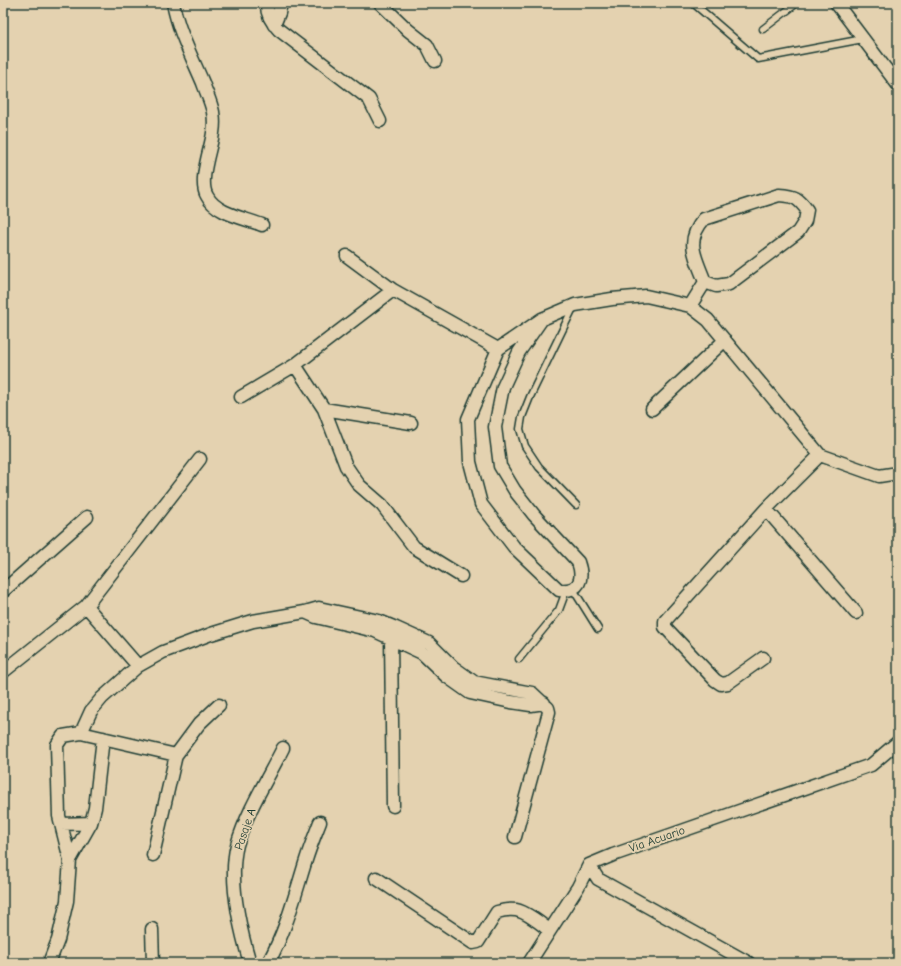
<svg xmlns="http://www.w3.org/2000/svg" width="901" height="966" font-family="'Comic Neue',sans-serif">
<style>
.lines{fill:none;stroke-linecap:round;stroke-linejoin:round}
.lane-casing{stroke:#1f3d34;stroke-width:9}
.street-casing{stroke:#1f3d34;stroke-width:15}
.lane{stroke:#e4d2b0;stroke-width:6}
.street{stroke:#e4d2b0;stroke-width:12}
.labels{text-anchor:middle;stroke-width:3.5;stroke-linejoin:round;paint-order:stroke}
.street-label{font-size:12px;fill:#1f3d34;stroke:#e4d2b0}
</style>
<rect width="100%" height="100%" fill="#e4d2b0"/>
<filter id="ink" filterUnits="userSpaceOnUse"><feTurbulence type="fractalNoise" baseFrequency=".025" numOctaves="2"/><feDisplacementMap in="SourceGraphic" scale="8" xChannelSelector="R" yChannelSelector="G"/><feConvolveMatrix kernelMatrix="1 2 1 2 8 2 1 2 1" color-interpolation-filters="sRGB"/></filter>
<g filter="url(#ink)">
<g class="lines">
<g class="lane-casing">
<path id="lane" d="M 693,3 L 758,59 L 863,39
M 763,29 L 797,3
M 574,306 L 530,397 L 522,417 L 520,429 L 525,446 L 539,467 L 576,505
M 573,589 L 598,629
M 519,659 L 559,610 L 566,591"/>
</g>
<g class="street-casing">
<path id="street" d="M 173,3 C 178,31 192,57 203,83 C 206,92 211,102 213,112 C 214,118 214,127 213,133 C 211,149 198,181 207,196 C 216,214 245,218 262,225
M 267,3 C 266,14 271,22 279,30 L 369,99 L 380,121
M 380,3 L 408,30 L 427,45 L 435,61
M 836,3 L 898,85
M 274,25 L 279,13 L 281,3
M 779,195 C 795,196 798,198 807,210 L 805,221 L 798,232 L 729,284 L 716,286 L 705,282 C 696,257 684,242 704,219 Z
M 347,256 L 393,290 L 498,349
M 690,306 L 705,282
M 542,319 L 519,352 L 503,387 L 495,427 L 500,466 L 515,491 L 534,515 L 578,562 C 584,579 580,592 559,590 L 514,547 L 481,504 L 470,462 L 468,419 L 498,349 L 542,319 L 575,305 L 612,299 L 646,296 L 690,306 L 708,320 L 820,455 L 879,476 L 898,473
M 295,365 L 324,409 L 346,466 L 359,485 L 382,505 L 414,547 L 461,576
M 241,397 L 295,365 L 393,290
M 324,409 L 411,423
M 652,409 L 725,340
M 766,509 L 856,613
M 3,591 L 87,517
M 86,606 L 200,459
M 305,612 L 316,617 L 375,631 L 422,653 L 446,676 L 470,693 L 511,702 L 531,705 L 544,703
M 391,638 L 393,806
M 763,658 L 728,683 L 721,684 L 715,680 L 665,627 L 665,621 L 766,509 L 820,455
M 3,672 L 86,606 L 138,666
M 81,733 L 176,755 L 153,855
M 176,755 L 199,724 L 219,705
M 61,824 L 91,823
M 70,860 L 91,823 L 95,808 L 103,738
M 589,865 L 613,855 L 871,765 L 898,742
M 589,865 L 598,879 L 749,963
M 376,878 L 473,943 L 478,942 L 497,912 C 503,910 509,909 516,910 C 524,911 544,925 549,931
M 152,929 L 153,963
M 49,963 L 58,940 L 67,901 L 70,860 L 59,816 L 57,745 L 63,736 L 81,733 L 91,711 L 102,698 L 138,666 L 163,652 L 211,634 L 253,621 L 305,612 L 319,608 L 379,621 L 396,628 L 429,643 L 453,667 L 474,682 L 532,693 L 548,708 L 549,712 L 515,837
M 250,963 C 240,929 228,880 237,845 C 247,811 267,780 283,748
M 268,963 C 286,931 295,895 306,860 C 310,847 315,835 320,822
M 529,963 L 578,887 L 589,865"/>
</g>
<use href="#lane" class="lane"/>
<use href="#street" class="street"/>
</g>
</g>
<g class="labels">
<g class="street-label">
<text transform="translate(245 829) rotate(-71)" y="4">Pasaje A</text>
<text transform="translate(657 839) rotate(-19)" y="4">Via Acuario</text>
</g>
</g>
<rect width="901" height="966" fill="none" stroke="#e4d2b0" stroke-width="16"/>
<rect x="8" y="8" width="885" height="950" fill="none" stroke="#1f3d34" stroke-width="1.5" filter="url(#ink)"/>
</svg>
